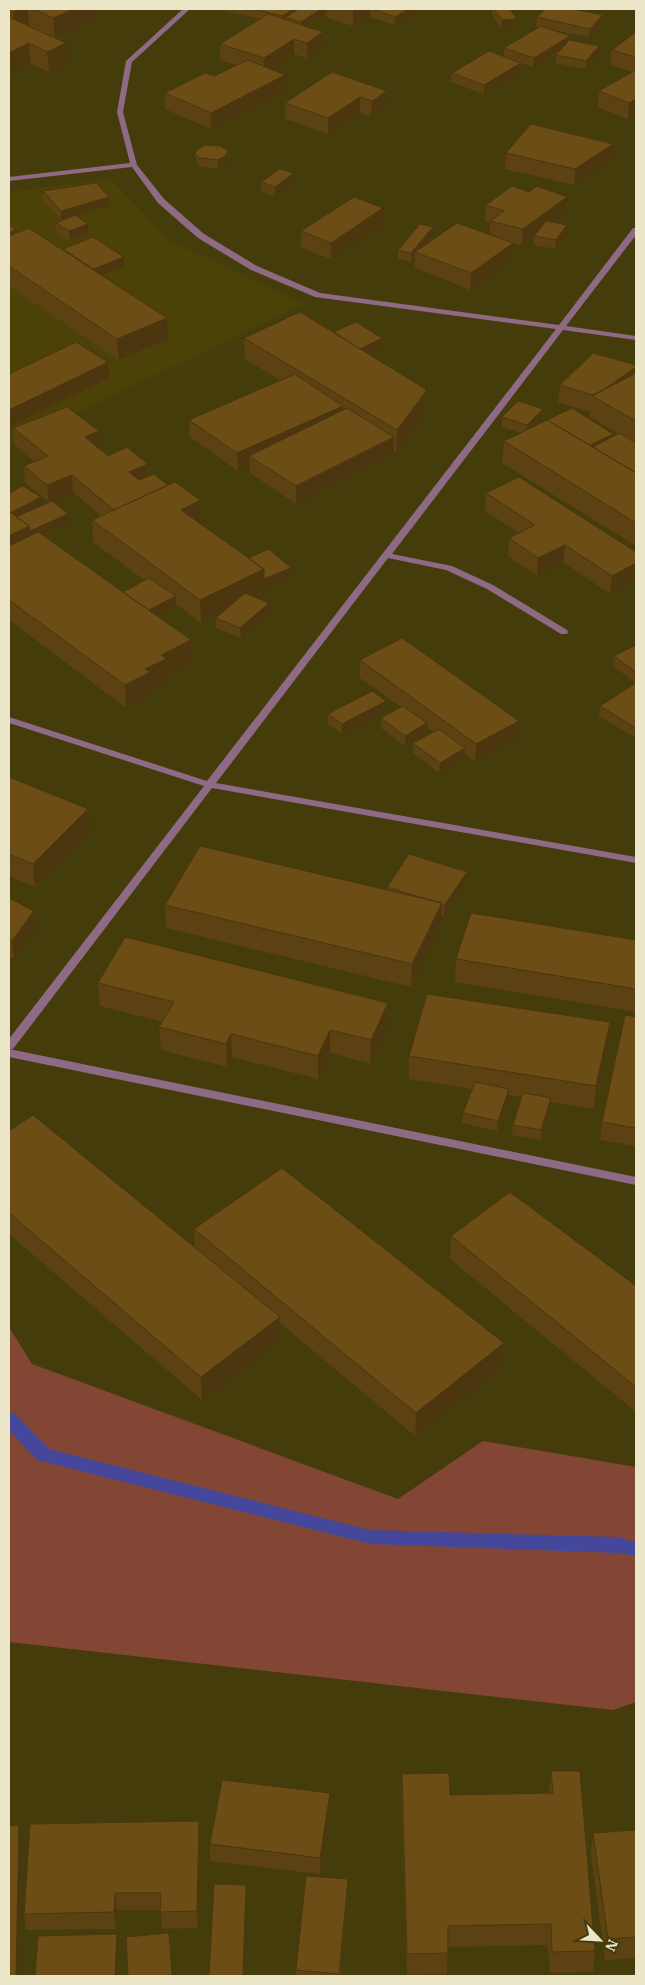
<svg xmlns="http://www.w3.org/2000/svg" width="645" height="1985" font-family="'IBM Plex Serif',serif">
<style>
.built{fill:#4c4208}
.green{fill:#834634}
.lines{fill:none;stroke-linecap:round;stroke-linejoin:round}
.stream{fill:#45479b;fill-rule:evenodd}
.street{fill:#8f6a84;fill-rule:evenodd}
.wall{fill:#5c4212;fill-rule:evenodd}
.shaded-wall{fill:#4b360f}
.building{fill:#6b4d15;stroke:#4b360f}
</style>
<rect width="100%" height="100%" fill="#453c0c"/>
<path class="built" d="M 111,179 L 169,240 L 304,304 L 9,445 L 9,192 Z"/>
<path class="green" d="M 9,1327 L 32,1364 L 398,1499 L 483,1441 L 636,1467 L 636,1702 L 613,1710 L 9,1642 Z"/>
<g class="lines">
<path class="stream" d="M 9,1412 L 15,1414 L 49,1449 L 370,1530 L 618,1537 L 636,1542 L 636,1556 L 618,1553 L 370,1544 L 37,1460 L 9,1430 Z"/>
<path class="street" d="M 183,9 L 190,9 L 132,62 L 123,112 L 137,165 L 164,199 L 204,234 L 257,266 L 320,293 L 559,325 L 633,228 L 636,228 L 636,235 L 566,326 L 636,336 L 636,340 L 563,330 L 392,554 L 452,566 L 493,585 L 567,630 L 568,632 L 567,634 L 561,634 L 487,589 L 446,570 L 388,558 L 216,783 L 636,857 L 636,863 L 212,788 L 13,1049 L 9,1049 L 636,1177 L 636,1185 L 9,1057 L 9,1039 L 204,786 L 9,723 L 9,717 L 207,781 L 556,329 L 315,297 L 251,270 L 198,238 L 158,203 L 132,167 L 9,181 L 9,177 L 130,163 L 117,112 L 126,61 Z"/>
</g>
<path class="wall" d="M 9,9 L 98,9 L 98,18 L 55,38 L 68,63 L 49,72 L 30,63 L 9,73 Z
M 222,9 L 424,9 L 395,25 L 370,17 L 370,14 L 353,26 L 326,17 L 326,14 L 307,27 L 323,47 L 307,58 L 294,54 L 271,69 L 285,91 L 211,129 L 165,109 L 165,93 L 214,76 L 237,65 L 220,60 L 220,44 L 260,19 L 222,10 Z
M 492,9 L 510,9 L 517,19 L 516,27 L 501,29 L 492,14 Z
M 603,15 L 602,24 L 589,37 L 549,29 L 570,40 L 599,46 L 599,54 L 586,69 L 556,63 L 556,55 L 560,51 L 533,67 L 521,63 L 520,71 L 484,94 L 451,82 L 452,73 L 504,57 L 504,48 L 539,27 L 536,26 L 537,17 Z
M 636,32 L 636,114 L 628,119 L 598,107 L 599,91 L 633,72 L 610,65 L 612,50 Z
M 332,72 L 386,106 L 371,116 L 360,113 L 328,134 L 285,119 L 285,103 Z
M 613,144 L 612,160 L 574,185 L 505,169 L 506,153 Z
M 195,153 L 227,153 L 228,162 L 226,165 L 218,169 L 200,167 L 196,162 Z
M 261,182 L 294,182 L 275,196 L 261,191 Z
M 43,191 L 109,197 L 109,206 L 76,216 L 88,224 L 89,233 L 70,241 L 56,232 L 56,223 L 61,220 L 43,200 Z
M 486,205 L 565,213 L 553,222 L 567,225 L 567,235 L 555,249 L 534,245 L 534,236 L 522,245 L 512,243 L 512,259 L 470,290 L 415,268 L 415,257 L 411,262 L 398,259 L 398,250 L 433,227 L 432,236 L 425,245 L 490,234 L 490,223 L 485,221 Z
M 383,208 L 383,224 L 331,259 L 301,248 L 301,231 Z
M 9,225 L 16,230 L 16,233 L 63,250 L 63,249 L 124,257 L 124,266 L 102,275 L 167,318 L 168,339 L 119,360 L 9,286 Z
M 334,332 L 382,338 L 382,348 L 369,354 L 427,390 L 426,412 L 396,452 L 394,451 L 394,454 L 296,504 L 250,473 L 250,465 L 238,471 L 190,437 L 189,420 L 280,380 L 245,359 L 244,338 Z
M 636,365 L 636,546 L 502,463 L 504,441 L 521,433 L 502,427 L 502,417 L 543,409 L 542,419 L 536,425 L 613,434 L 613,437 L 619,434 L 590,417 L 590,412 L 558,402 L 560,385 Z
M 13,428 L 100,448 L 99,449 L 108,456 L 148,464 L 149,476 L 200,500 L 201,522 L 199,523 L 248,558 L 291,568 L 291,578 L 264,588 L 264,591 L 253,597 L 269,603 L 269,613 L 241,638 L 216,628 L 216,618 L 223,612 L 201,623 L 176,604 L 176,606 L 157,616 L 191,640 L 192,662 L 167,676 L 167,681 L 150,690 L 151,695 L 126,708 L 9,620 L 9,493 L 41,497 L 41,505 L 49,502 L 25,483 L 24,466 L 35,462 L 15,445 ZM 73,492 L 101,516 L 92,520 L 93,542 L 144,580 L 123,592 L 43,535 L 69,523 L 52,501 Z
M 486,493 L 636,552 L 636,580 L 610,594 L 563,562 L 537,576 L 508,556 L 509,538 L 519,533 L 485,511 Z
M 636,645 L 636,683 L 613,666 L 614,656 Z
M 360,660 L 519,721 L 518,738 L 475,762 L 465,754 L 464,758 L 439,773 L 413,753 L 413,743 L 434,732 L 427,727 L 427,733 L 405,746 L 381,728 L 381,718 L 401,707 L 360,678 Z
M 636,683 L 636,738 L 599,716 L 600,706 Z
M 386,711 L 342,734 L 328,724 L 328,714 Z
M 9,777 L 90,831 L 35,887 L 9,876 Z
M 467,872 L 466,882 L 444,916 L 441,915 L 441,926 L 411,987 L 166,928 L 165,905 L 386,890 L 387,887 Z
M 9,898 L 34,911 L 36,929 L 14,959 L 9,957 Z
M 636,940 L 636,1012 L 455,982 L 456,959 Z
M 98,983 L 388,1003 L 388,1026 L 370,1063 L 330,1053 L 318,1079 L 232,1057 L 227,1067 L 161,1050 L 159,1027 L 162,1022 L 100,1006 Z
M 636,1017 L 636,1146 L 600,1140 L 602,1122 Z
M 608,1045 L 594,1109 L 551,1102 L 550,1108 L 541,1140 L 512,1135 L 513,1125 L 522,1097 L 508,1095 L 508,1099 L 497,1131 L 462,1123 L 463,1113 L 472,1089 L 409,1079 L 409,1056 Z
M 9,1131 L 195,1248 L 194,1229 L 504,1343 L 502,1366 L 415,1436 L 280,1323 L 280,1340 L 202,1400 L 9,1234 Z
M 451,1236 L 636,1286 L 636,1412 L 450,1259 Z
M 551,1771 L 595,1951 L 593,1972 L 550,1973 L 548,1945 L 448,1947 L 447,1974 L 407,1975 L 401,1795 L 402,1774 L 450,1795 L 549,1793 Z
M 330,1810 L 320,1874 L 210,1861 L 210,1844 Z
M 636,1830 L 636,1958 L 605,1960 L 591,1854 L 593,1833 Z
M 200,1838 L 198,1928 L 162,1929 L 161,1910 L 117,1910 L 116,1929 L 26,1930 L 24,1914 Z
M 348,1888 L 340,1976 L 296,1976 L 296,1970 Z"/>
<path class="shaded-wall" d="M 21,9 L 28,9 L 29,26 L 15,32 L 13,12 Z
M 74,9 L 98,9 L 98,18 L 55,38 L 53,18 Z
M 292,9 L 298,9 L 286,17 L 286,22 L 283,25 L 283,16 Z
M 321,9 L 326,9 L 326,14 L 301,30 L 301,22 Z
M 355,9 L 370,9 L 370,14 L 353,26 L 353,10 Z
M 409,9 L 424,9 L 395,25 L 395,17 Z
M 603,15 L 602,24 L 589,37 L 590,29 Z
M 517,19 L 516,27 L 501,29 L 502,20 Z
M 323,32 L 323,47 L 307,58 L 307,43 Z
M 570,36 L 569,45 L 533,67 L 534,58 Z
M 294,39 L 294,54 L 264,74 L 264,58 Z
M 29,43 L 30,63 L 9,73 L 9,53 Z
M 66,43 L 68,63 L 49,72 L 47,52 Z
M 599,46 L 599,54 L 586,69 L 586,61 Z
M 521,63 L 520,71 L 484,94 L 484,85 Z
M 285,75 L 285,91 L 211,129 L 211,113 Z
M 387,91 L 386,106 L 371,116 L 372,101 Z
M 360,97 L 360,113 L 328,134 L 328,118 Z
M 636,99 L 636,114 L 628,119 L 629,103 Z
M 613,144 L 612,160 L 574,185 L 575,169 Z
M 227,153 L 228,162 L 226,165 L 218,169 L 218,160 Z
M 294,173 L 294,182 L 275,196 L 275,187 Z
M 109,197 L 109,206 L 61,220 L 61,211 Z
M 567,197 L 565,213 L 522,245 L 523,229 Z
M 383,208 L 383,224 L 331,259 L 331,243 Z
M 88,224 L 89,233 L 70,241 L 69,231 Z
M 567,225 L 567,235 L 555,249 L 556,240 Z
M 433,227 L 432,236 L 418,253 L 415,252 L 415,257 L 411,262 L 411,253 Z
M 16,230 L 17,246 L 9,250 L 9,233 Z
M 513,243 L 512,259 L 470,290 L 471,273 Z
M 124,257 L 124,266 L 93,279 L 93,269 Z
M 167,318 L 168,339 L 119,360 L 117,339 Z
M 382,338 L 382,348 L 352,362 L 352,352 Z
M 108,362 L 109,378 L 9,427 L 9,410 Z
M 636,367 L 636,383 L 594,397 Z
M 427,390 L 426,412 L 396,452 L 397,430 Z
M 343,406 L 343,423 L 249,456 L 250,465 L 238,471 L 237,453 Z
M 543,409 L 542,419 L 526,435 L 527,425 Z
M 99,431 L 100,448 L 86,454 L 85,437 Z
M 613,434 L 613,443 L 597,451 L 587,447 Z
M 394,437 L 394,454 L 296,504 L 296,486 Z
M 148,464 L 149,481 L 130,489 L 129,472 Z
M 72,475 L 73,492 L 49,503 L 47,485 Z
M 41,497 L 41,507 L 16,520 L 10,513 Z
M 200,500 L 201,522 L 182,532 L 181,510 Z
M 68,514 L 69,523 L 31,540 L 30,531 Z
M 29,526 L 31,543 L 9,554 L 9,536 Z
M 565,545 L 563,562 L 537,576 L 538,558 Z
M 636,563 L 636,580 L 610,594 L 612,576 Z
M 291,568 L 291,578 L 264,588 L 264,591 L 201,623 L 200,600 L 264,569 Z
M 176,596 L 176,606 L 142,624 L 141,614 Z
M 269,603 L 269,613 L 241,638 L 240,628 Z
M 191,640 L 192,662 L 167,676 L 167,681 L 150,690 L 151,695 L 126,708 L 125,685 L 161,655 Z
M 386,701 L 386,711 L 342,734 L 342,724 Z
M 519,721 L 518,738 L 475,762 L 476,744 Z
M 427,723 L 427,733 L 405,746 L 405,736 Z
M 465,748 L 464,758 L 439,773 L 440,763 Z
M 88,809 L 90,831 L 35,887 L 33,864 Z
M 467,872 L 466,882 L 444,916 L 444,906 Z
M 442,903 L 441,926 L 411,987 L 412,964 Z
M 34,911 L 36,929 L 14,959 L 12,941 Z
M 388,1003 L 388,1026 L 370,1063 L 371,1040 Z
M 610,1022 L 608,1045 L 594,1109 L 596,1086 Z
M 330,1030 L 330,1053 L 318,1079 L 318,1056 Z
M 231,1034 L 232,1057 L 227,1067 L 226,1044 Z
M 509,1089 L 508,1099 L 497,1131 L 498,1121 Z
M 551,1098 L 550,1108 L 541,1140 L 541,1130 Z
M 280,1317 L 280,1340 L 202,1400 L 201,1377 Z
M 504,1343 L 502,1366 L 415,1436 L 416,1413 Z
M 330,1793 L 330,1810 L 320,1874 L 320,1858 Z
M 199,1821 L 200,1838 L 198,1928 L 197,1911 Z
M 19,1825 L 21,1842 L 19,1976 L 16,1976 Z
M 348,1879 L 348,1888 L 339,1976 L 339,1974 Z
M 115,1893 L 117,1910 L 116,1929 L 114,1912 Z
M 117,1934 L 118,1943 L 116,1976 L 115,1976 Z"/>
<path class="building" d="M 9,9 L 21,9 L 13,12 L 9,10 Z
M 34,9 L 74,9 L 53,18 Z
M 252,9 L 292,9 L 283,16 Z
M 299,9 L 321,9 L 301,22 L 286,17 Z
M 373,9 L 409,9 L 395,17 Z
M 494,9 L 510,9 L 517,19 L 502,20 Z
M 545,9 L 573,9 L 603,15 L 590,29 L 537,17 Z
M 268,14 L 323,32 L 307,43 L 294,39 L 264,58 L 220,44 Z
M 9,17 L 66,43 L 47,52 L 29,43 L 9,53 Z
M 541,26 L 570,36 L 534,58 L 504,48 Z
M 636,32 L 636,57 L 612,50 Z
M 569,40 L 599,46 L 586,61 L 556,55 Z
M 489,51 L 521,63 L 484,85 L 452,73 Z
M 248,60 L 285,75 L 211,113 L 165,93 L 205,73 L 214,76 Z
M 636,70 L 636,99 L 629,103 L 599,91 Z
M 332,72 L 387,91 L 372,101 L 360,97 L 328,118 L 285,103 Z
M 531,124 L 613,144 L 575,169 L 506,153 Z
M 205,145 L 220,146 L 227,150 L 227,153 L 225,156 L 218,160 L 199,158 L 195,153 L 198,149 Z
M 280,169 L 294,173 L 275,187 L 261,182 Z
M 96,183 L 109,197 L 61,211 L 43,191 Z
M 512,186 L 529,192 L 537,186 L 567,197 L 523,229 L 490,221 L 504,211 L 486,205 Z
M 354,197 L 383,208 L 331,243 L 301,231 Z
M 75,215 L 88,224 L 69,231 L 56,223 Z
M 546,221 L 567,225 L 556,240 L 534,236 Z
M 457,223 L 513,243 L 471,273 L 415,252 Z
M 420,224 L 433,227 L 411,253 L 398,250 Z
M 9,225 L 16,230 L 9,233 Z
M 29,228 L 167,318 L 117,339 L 9,266 L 9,236 Z
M 93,237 L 124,257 L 93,269 L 63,249 Z
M 300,312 L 427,390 L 397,430 L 244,338 Z
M 356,322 L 382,338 L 360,349 L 334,332 Z
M 76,342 L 108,362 L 9,410 L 9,374 Z
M 593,353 L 636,365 L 636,367 L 603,390 L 592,395 L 560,385 Z
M 636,373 L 636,421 L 592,396 Z
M 295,374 L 343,406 L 237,453 L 189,420 Z
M 518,401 L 543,409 L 527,425 L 502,417 Z
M 67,407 L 99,431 L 85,437 L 108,456 L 127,447 L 148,464 L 129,472 L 139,480 L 154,474 L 168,485 L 114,510 L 72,475 L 47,485 L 24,466 L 48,456 L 13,428 Z
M 347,408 L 394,437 L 296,486 L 249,456 Z
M 572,408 L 613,434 L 590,445 L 547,420 Z
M 547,420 L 636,473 L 636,523 L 504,441 Z
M 619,433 L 636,443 L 636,473 L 593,447 Z
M 519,477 L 636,552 L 636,563 L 612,576 L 565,545 L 538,558 L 509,538 L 535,525 L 486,493 Z
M 175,482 L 200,500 L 181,510 L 264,569 L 200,600 L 92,520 Z
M 23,486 L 41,497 L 10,513 L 9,511 L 9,493 Z
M 52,501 L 68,514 L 30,531 L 29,526 L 16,517 Z
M 9,511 L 29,526 L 9,536 Z
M 38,532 L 191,640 L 161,655 L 166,659 L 145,669 L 150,672 L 125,685 L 9,600 L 9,546 Z
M 269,549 L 291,568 L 264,579 L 264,569 L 248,558 Z
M 149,578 L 176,596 L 149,610 L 123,592 Z
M 245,593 L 269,603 L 240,628 L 216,618 Z
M 402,638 L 519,721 L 476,744 L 360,660 Z
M 636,645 L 636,672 L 614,656 Z
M 636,683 L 636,728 L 600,706 Z
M 372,691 L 386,701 L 342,724 L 328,714 Z
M 403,706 L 427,723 L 405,736 L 381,718 Z
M 439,729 L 465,748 L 440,763 L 413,743 Z
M 9,777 L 88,809 L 33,864 L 9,854 Z
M 200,846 L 442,903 L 412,964 L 165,905 Z
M 409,854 L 467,872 L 444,906 L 442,905 L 442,903 L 420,897 L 387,887 Z
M 9,898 L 34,911 L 12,941 L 9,939 Z
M 471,913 L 636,940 L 636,989 L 456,959 Z
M 125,937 L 388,1003 L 371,1040 L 330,1030 L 318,1056 L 231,1034 L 226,1044 L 159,1027 L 174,1002 L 98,983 Z
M 427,994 L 610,1022 L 596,1086 L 409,1056 Z
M 625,1015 L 636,1017 L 636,1128 L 602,1122 Z
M 475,1082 L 509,1089 L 498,1121 L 463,1113 Z
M 523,1093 L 551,1098 L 541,1130 L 513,1125 Z
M 33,1115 L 280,1317 L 201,1377 L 9,1213 L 9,1131 Z
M 282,1168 L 504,1343 L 416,1413 L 194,1229 Z
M 510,1192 L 636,1286 L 636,1387 L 451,1236 Z
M 551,1771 L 580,1771 L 595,1951 L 552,1952 L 551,1924 L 448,1926 L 448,1953 L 407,1954 L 402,1774 L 449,1773 L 450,1795 L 553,1793 Z
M 222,1780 L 330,1793 L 320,1858 L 210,1844 Z
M 199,1821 L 197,1911 L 160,1912 L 161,1893 L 115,1893 L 114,1912 L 24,1914 L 30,1824 Z
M 19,1825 L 16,1976 L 9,1976 L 9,1826 Z
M 636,1830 L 636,1937 L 608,1939 L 593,1833 Z
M 306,1876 L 348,1879 L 339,1974 L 296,1970 Z
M 214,1884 L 246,1885 L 243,1976 L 209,1976 Z
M 169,1933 L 172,1976 L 128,1976 L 126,1937 Z
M 117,1934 L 115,1976 L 35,1976 L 38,1936 Z"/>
<rect width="645" height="1985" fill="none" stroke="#ece6c8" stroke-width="20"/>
<g transform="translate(600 1940) rotate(115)" stroke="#453c0c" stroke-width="4" paint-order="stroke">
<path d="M0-4L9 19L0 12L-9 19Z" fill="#ece6c8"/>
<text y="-8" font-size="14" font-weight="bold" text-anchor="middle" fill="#ece6c8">N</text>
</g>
</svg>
